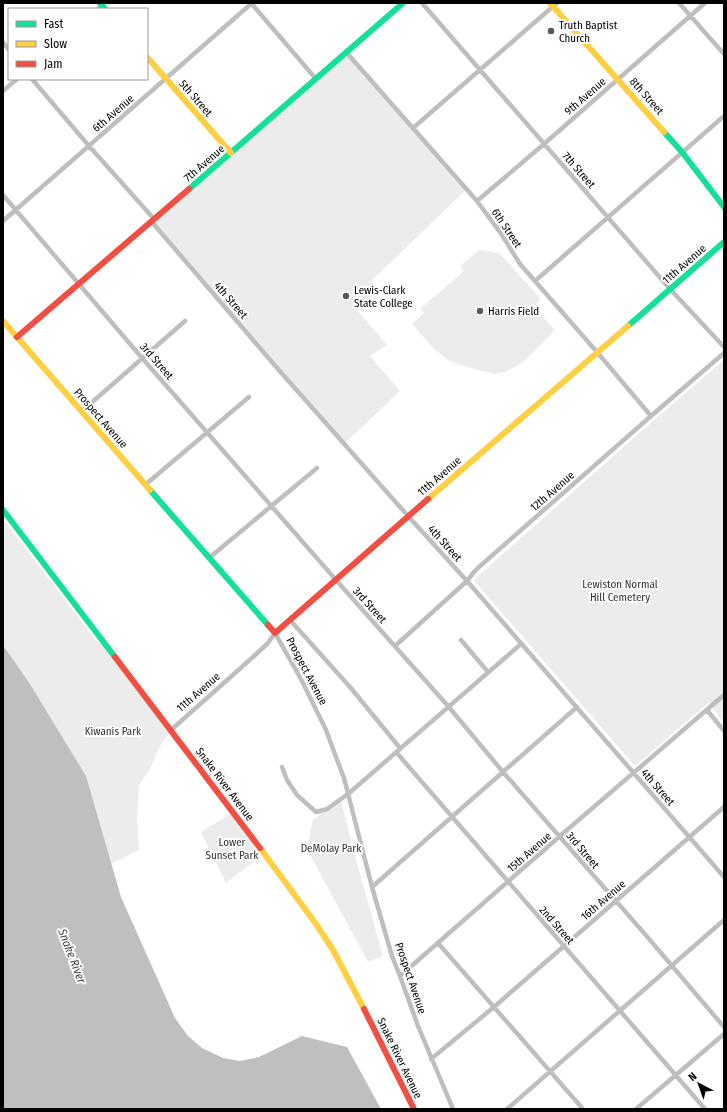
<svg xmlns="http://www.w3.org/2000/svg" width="727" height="1112" font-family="'Fira Sans Condensed',sans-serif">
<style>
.green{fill:#ececec}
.water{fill:#bfbfbf}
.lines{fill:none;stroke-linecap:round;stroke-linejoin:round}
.street{stroke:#bebebe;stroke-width:4.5}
.fast{stroke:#16e098;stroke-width:6}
.slow{stroke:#ffcf43;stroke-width:6}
.jam{stroke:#f24e42;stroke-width:6}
.poi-dot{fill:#595959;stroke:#fff;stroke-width:1.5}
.labels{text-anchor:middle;stroke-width:4;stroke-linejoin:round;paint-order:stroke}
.poi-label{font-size:11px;fill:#000;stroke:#fff;text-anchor:start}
.street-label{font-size:11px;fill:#000;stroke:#fff}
.park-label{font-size:11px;fill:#333;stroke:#fff}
.water-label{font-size:12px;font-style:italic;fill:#444;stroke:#fff}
</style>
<rect width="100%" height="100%" fill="#fff"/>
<path class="green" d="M 347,53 L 467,189 L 370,282 L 380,290 L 357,310 L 387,345 L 370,356 L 400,391 L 344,444 L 151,221 Z
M 479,250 L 499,253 L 541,299 L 534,307 L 555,330 L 522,363 L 506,372 L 494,374 L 460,365 L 448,360 L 434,349 L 412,324 L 424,313 L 420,309 L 464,271 L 460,266 Z
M 724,360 L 724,723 L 708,703 L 635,766 L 474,581 L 478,576 L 654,420 Z
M 3,519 L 98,643 L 103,640 L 171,730 L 159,748 L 150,769 L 139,785 L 137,819 L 139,850 L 111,864 L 86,776 L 30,684 L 3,645 Z
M 341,799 L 352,845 L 383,956 L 368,962 L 307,849 L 313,820 Z
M 234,812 L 260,857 L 226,883 L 201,832 Z"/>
<path class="water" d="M 3,645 L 30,684 L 86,776 L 121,897 L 175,1018 L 188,1036 L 202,1048 L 223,1058 L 240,1061 L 259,1057 L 302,1036 L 347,1047 L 381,1109 L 4,1109 Z"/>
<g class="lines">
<path class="street" d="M 251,3 L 316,79
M 422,3 L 670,289 L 724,347
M 679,3 L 724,54
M 98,9 L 105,3
M 3,42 L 9,50
M 347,53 L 477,201 L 502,235 L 520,264 L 597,352 L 651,416
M 32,79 L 89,146 L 154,219
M 3,91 L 17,79
M 413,128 L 557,3
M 3,195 L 142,358 L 336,580 L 448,706 L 503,772 L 644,933 L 724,1027
M 477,201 L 544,144 L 705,3
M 3,221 L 252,3
M 151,221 L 277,368 L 408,516 L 467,581 L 724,877
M 535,281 L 724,116
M 82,411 L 185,321
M 145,485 L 249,397
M 209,558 L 317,468
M 290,620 L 350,687 L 400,748
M 461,640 L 488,672
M 395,646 L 467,581 L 474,572 L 479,567 L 651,416 L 724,353
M 707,710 L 724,731
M 171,730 L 253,657 L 268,643 L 275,633 L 302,681 L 326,730 L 336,757 L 344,778 L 372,887 L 392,956 L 400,976 L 418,1026 L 453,1109
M 396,752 L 705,1109
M 282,767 L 287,780 L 297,795 L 316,812 L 327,809 L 348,794 L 521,644
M 372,887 L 577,707
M 438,943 L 583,1109
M 400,976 L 560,836 L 724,695
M 431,1059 L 494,1007 L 724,807
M 507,1109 L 724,920
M 636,1109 L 724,1034"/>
<path class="fast" d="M 100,3 L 105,9
M 664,132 L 682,152 L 724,207
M 189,189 L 403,3
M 628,326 L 724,242
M 150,490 L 268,625
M 3,510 L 115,657"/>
<path class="slow" d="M 550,3 L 664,132
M 147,57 L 231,153
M 3,321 L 150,490
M 428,499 L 628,326
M 260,848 L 316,924 L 333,950 L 364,1009"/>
<path class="jam" d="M 17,337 L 189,189
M 268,625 L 275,633 L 428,499
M 115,657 L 260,848
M 364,1009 L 414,1109"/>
</g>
<g class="poi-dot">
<circle cx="551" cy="31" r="4"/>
<circle cx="346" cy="296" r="4"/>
<circle cx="480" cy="311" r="4"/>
</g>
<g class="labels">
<g class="poi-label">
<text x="559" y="29">Truth Baptist<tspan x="559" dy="13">Church</tspan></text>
<text x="354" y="294">Lewis-Clark<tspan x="354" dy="13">State College</tspan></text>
<text x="488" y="315">Harris Field</text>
</g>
<g class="street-label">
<text transform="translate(585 96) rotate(-41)" y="4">9th Avenue</text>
<text transform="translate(647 96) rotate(49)" y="4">8th Street</text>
<text transform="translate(196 98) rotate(49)" y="4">5th Street</text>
<text transform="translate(113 113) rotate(-41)" y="4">6th Avenue</text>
<text transform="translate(204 163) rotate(-41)" y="4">7th Avenue</text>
<text transform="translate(579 170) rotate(49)" y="4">7th Street</text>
<text transform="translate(507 228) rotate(56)" y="4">6th Street</text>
<text transform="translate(684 264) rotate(-41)" y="4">11th Avenue</text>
<text transform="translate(231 300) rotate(49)" y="4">4th Street</text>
<text transform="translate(157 361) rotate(49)" y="4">3rd Street</text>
<text transform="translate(101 418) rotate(49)" y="4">Prospect Avenue</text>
<text transform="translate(439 476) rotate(-41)" y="4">11th Avenue</text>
<text transform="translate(552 491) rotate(-41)" y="4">12th Avenue</text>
<text transform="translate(445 543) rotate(48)" y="4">4th Street</text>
<text transform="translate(370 605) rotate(48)" y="4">3rd Street</text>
<text transform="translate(307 671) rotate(62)" y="4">Prospect Avenue</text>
<text transform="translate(198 692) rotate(-41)" y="4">11th Avenue</text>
<text transform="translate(225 784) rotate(53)" y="4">Snake River Avenue</text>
<text transform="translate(658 787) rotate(49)" y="4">4th Street</text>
<text transform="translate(583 850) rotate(50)" y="4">3rd Street</text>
<text transform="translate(529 852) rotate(-41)" y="4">15th Avenue</text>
<text transform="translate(603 900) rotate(-41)" y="4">16th Avenue</text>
<text transform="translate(557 925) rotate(49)" y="4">2nd Street</text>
<text transform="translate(411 978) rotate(71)" y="4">Prospect Avenue</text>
<text transform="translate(400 1058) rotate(64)" y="4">Snake River Avenue</text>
</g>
<g class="park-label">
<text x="620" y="588">Lewiston Normal<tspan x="620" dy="13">Hill Cemetery</tspan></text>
<text x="113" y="735">Kiwanis Park</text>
<text x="232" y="846">Lower<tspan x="232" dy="13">Sunset Park</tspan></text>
<text x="331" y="852">DeMolay Park</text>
</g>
<g class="water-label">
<text transform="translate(72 956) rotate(69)" y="4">Snake River</text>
</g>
</g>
<rect width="727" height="1112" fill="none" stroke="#000000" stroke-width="8"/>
<rect x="8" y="8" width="140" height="72" fill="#ffffff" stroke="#999999"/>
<rect x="16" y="21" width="20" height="6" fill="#16e098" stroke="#999999"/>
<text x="44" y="28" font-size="12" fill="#000000">Fast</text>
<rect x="16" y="41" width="20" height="6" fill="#ffcf43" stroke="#999999"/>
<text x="44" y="48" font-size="12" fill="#000000">Slow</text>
<rect x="16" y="61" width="20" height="6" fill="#f24e42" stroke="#999999"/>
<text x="44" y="68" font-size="12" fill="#000000">Jam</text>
<g transform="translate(699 1084) rotate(319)" stroke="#ffffff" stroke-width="3" paint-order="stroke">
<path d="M0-3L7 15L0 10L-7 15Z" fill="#000000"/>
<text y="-6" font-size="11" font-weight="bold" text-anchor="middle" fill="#000000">N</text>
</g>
</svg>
